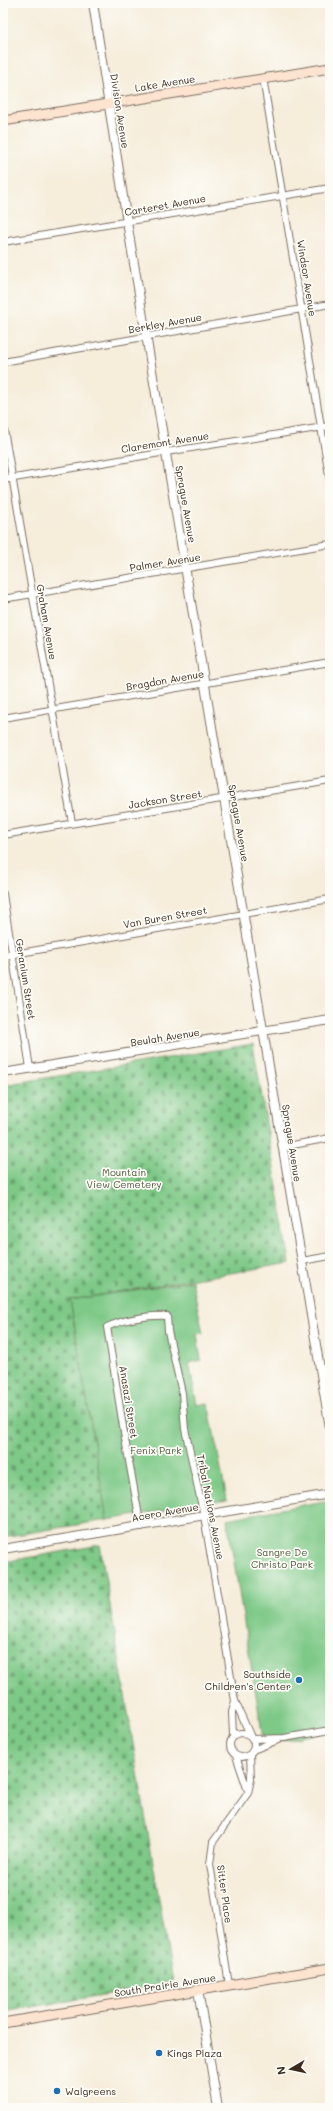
<svg xmlns="http://www.w3.org/2000/svg" width="333" height="2111" font-family="Mali,sans-serif">
<style>
.green{fill:#7ec987;stroke:#5c7a52}
.cemetery{fill:url(#cemetery-stones);stroke:#5c7a52}
.lines{fill:none;stroke-linecap:round;stroke-linejoin:round}
.minor-casing{stroke:#7c6e60;stroke-width:8}
.tertiary-casing{stroke:#7c6e60;stroke-width:10}
.secondary-casing{stroke:#7c6e60;stroke-width:11}
.minor{stroke:#fff;stroke-width:6}
.tertiary{stroke:#fff;stroke-width:8}
.secondary{stroke:#fde4d1;stroke-width:9}
.poi-dot{fill:#1f6fb2;stroke:#fdfcf7;stroke-width:1.5}
.labels{text-anchor:middle;stroke-width:3.5;stroke-linejoin:round;paint-order:stroke}
.street-label{font-size:10px;fill:#3b2a1e;stroke:#fdfcf7}
.park-label{font-size:10px;fill:#4f5a3e;stroke:#fdfcf7}
.poi-label{font-size:10px;fill:#3b2a1e;stroke:#fdfcf7;text-anchor:start}
</style>
<defs>
<pattern id="cemetery-stones" width="16" height="16" patternUnits="userSpaceOnUse"><rect width="16" height="16" fill="#7ec987"/><path d="M2 7V4a2 2 0 0 1 4 0v3zM10 15v-3a2 2 0 0 1 4 0v3z" fill="#68a36e"/></pattern>
</defs>
<rect width="100%" height="100%" fill="#fdfcf7"/>
<filter id="ink" filterUnits="userSpaceOnUse"><feTurbulence type="fractalNoise" baseFrequency=".025" numOctaves="2"/><feDisplacementMap in="SourceGraphic" scale="8" xChannelSelector="R" yChannelSelector="G"/><feConvolveMatrix kernelMatrix="1 2 1 2 8 2 1 2 1" color-interpolation-filters="sRGB"/></filter>
<filter id="wash" filterUnits="userSpaceOnUse"><feTurbulence type="fractalNoise" baseFrequency=".012" numOctaves="4" result="noise"/><feDisplacementMap in="SourceGraphic" scale="16" xChannelSelector="R" yChannelSelector="G"/><feGaussianBlur stdDeviation="0.9" result="paint"/><feColorMatrix in="noise" values="0 0 0 0 0 0 0 0 0 0 0 0 0 0 0 0 0 1.4 0 .05"/><feComposite in="paint" operator="in"/></filter>
<g filter="url(#wash)">
<rect width="100%" height="100%" fill="#f6eddb"/>
<path class="green" d="M 192,1281 L 203,1333 L 197,1334 L 201,1360 L 189,1363 L 197,1405 L 208,1403 L 227,1500 L 107,1520 L 70,1300 Z
M 330,1500 L 330,1724 L 321,1733 L 264,1744 L 227,1519 Z"/>
<path class="cemetery" d="M 253,1044 L 290,1263 L 70,1300 L 107,1520 L 3,1537 L 3,1085 Z
M 100,1545 L 173,1983 L 3,2012 L 3,1562 Z"/>
</g>
<g filter="url(#ink)">
<g class="lines">
<g class="minor-casing">
<path id="minor" d="M 263,78 L 330,481
M 3,242 L 330,188
M 3,362 L 330,304
M 3,424 L 72,823
M 3,480 L 166,452 L 330,426
M 3,599 L 330,544
M 3,718 L 330,662
M 3,835 L 330,781
M 3,894 L 30,1068
M 3,956 L 330,899
M 282,1147 L 330,1138
M 302,1261 L 330,1256
M 321,1375 L 330,1374
M 141,1527 L 125,1439 L 107,1327 C 124,1319 149,1315 167,1316 L 168,1331 L 182,1393 L 185,1429 L 204,1516 L 235,1701 L 250,1735
M230 1745a12 12 0 1 1 24 0a12 12 0 1 1-24 0Z
M 233,1736 L 232,1712 L 235,1701
M 252,1739 L 284,1738 L 330,1730
M 253,1750 L 278,1740
M 236,1756 L 248,1791
M 229,1985 L 210,1864 L 213,1842 L 248,1793 L 251,1779 L 250,1754"/>
</g>
<g class="tertiary-casing">
<path id="tertiary" d="M 93,3 L 127,222 L 330,1428
M 3,1073 L 330,1020
M 3,1549 L 330,1494
M 198,1990 L 218,2108"/>
</g>
<g class="secondary-casing">
<path id="secondary" d="M 3,121 L 330,68
M 3,2023 L 330,1968"/>
</g>
<use href="#minor" class="minor"/>
<use href="#tertiary" class="tertiary"/>
<use href="#secondary" class="secondary"/>
</g>
</g>
<g class="poi-dot">
<circle cx="299" cy="1680" r="4"/>
<circle cx="159" cy="2053" r="4"/>
<circle cx="57" cy="2091" r="4"/>
</g>
<g class="labels">
<g class="street-label">
<text transform="translate(165 83) rotate(-9)" y="4">Lake Avenue</text>
<text transform="translate(120 111) rotate(81)" y="4">Division Avenue</text>
<text transform="translate(165 205) rotate(-10)" y="4">Carteret Avenue</text>
<text transform="translate(307 278) rotate(81)" y="4">Windsor Avenue</text>
<text transform="translate(165 323) rotate(-10)" y="4">Berkley Avenue</text>
<text transform="translate(165 442) rotate(-9)" y="4">Claremont Avenue</text>
<text transform="translate(186 504) rotate(80)" y="4">Sprague Avenue</text>
<text transform="translate(165 562) rotate(-9)" y="4">Palmer Avenue</text>
<text transform="translate(47 622) rotate(80)" y="4">Graham Avenue</text>
<text transform="translate(165 680) rotate(-10)" y="4">Bragdon Avenue</text>
<text transform="translate(165 799) rotate(-9)" y="4">Jackson Street</text>
<text transform="translate(239 823) rotate(80)" y="4">Sprague Avenue</text>
<text transform="translate(165 917) rotate(-10)" y="4">Van Buren Street</text>
<text transform="translate(26 979) rotate(81)" y="4">Geranium Street</text>
<text transform="translate(165 1037) rotate(-9)" y="4">Beulah Avenue</text>
<text transform="translate(292 1143) rotate(81)" y="4">Sprague Avenue</text>
<text transform="translate(129 1402) rotate(81)" y="4">Anasazi Street</text>
<text transform="translate(211 1507) rotate(79)" y="4">Tribal Nations Avenue</text>
<text transform="translate(165 1512) rotate(-10)" y="4">Acero Avenue</text>
<text transform="translate(225 1894) rotate(82)" y="4">Sitter Place</text>
<text transform="translate(165 1985) rotate(-9)" y="4">South Prairie Avenue</text>
</g>
<g class="park-label">
<text x="124" y="1176">Mountain<tspan x="124" dy="12">View Cemetery</tspan></text>
<text x="156" y="1454">Fenix Park</text>
<text x="282" y="1556">Sangre De<tspan x="282" dy="12">Christo Park</tspan></text>
</g>
<g class="poi-label">
<text x="291" y="1678" text-anchor="end">Southside<tspan x="291" dy="12">Children's Center</tspan></text>
<text x="167" y="2057">Kings Plaza</text>
<text x="65" y="2095">Walgreens</text>
</g>
</g>
<rect width="333" height="2111" fill="none" stroke="#fdfcf7" stroke-width="16"/>
<g transform="translate(291 2069) rotate(261)" stroke="#fdfcf7" stroke-width="3" paint-order="stroke">
<path d="M0-3L7 15L0 10L-7 15Z" fill="#3b2a1e"/>
<text y="-6" font-size="11" font-weight="bold" text-anchor="middle" fill="#3b2a1e">N</text>
</g>
</svg>
